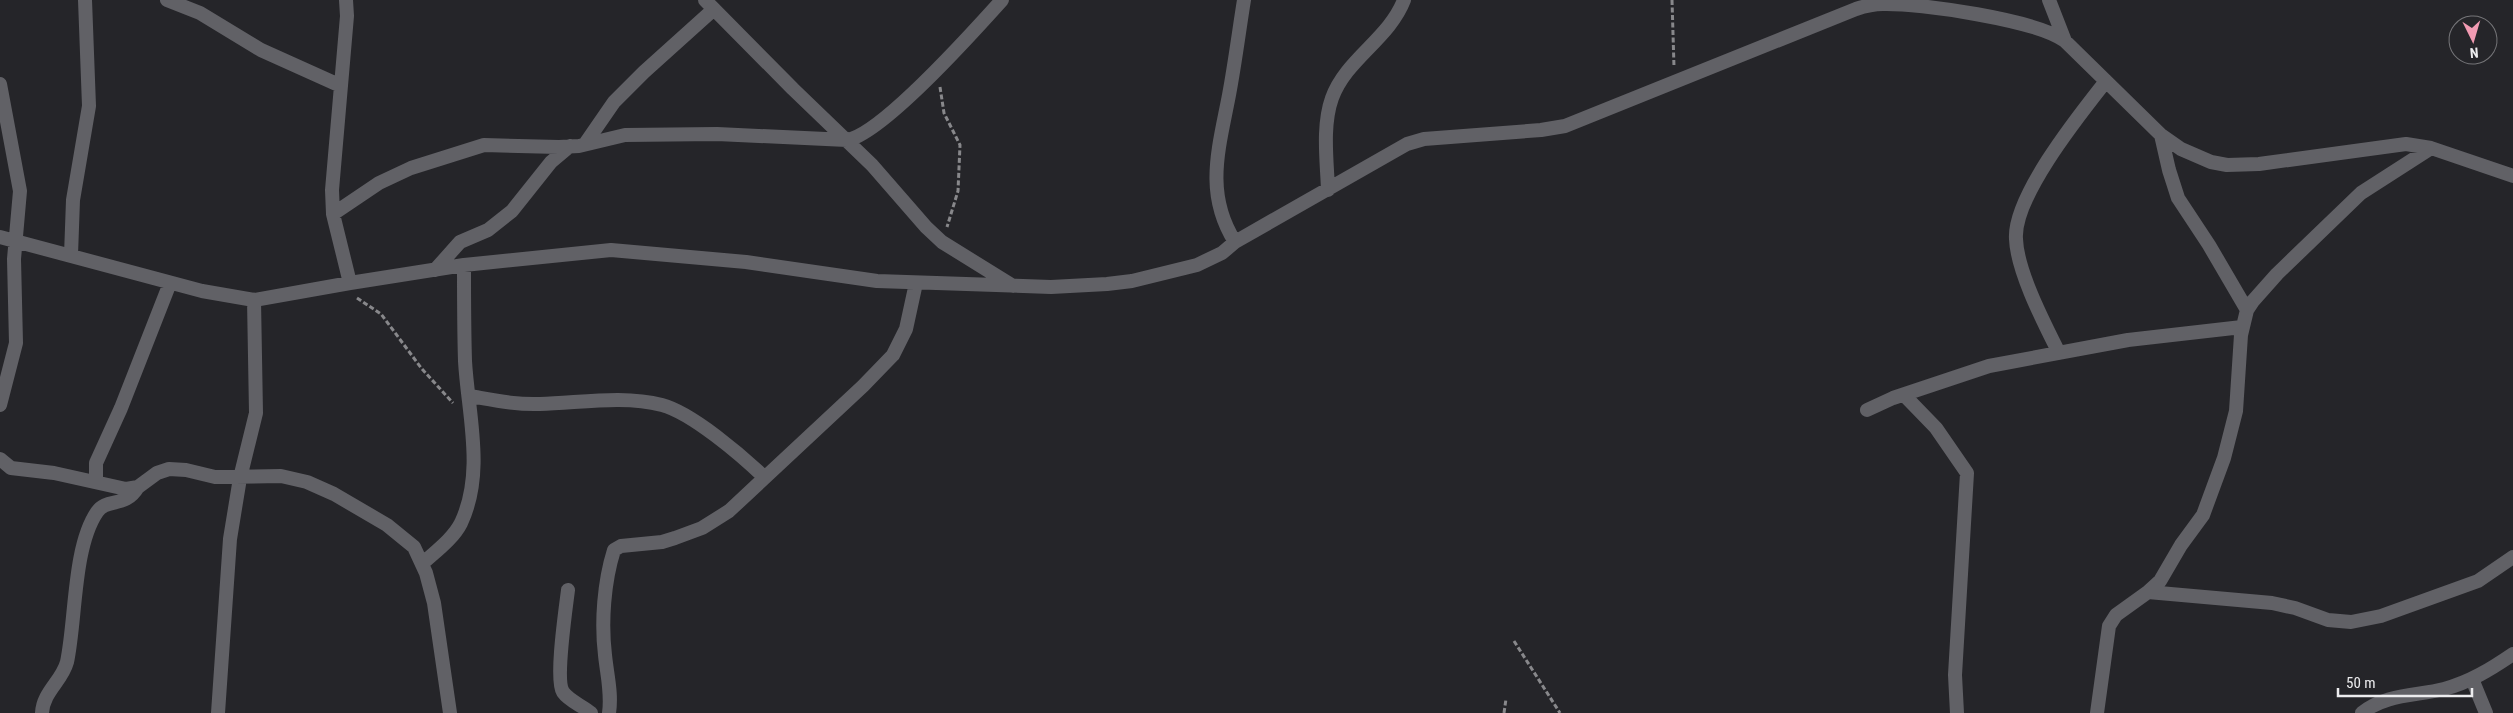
<svg xmlns="http://www.w3.org/2000/svg" width="2513" height="713" font-family="'Roboto Condensed',sans-serif">
<style>
.lines{fill:none;stroke-linecap:round;stroke-linejoin:round}
.path{stroke:#88888b;stroke-width:3;stroke-dasharray:5 2.5;stroke-linecap:butt}
.minor{stroke:#616166;stroke-width:14}
</style>
<rect width="100%" height="100%" fill="#252529"/>
<g class="lines">
<path class="path" d="M 1672,0 L 1674,67
M 940,87 L 944,113 L 960,145 L 958,191 L 947,227
M 357,298 L 381,314 L 422,369 L 453,403
M 1514,641 L 1560,713
M 1504,713 L 1506,699"/>
<path class="minor" d="M 167,0 L 200,13 L 261,50 L 341,86
M 346,0 L 347,16 L 332,190 L 333,214 L 350,283
M 705,0 L 793,89 L 872,165 L 926,227 L 942,242 L 1013,286
M 2049,0 L 2065,41
M 0,84 L 20,191 L 14,259 L 16,343 L 0,405
M 2161,135 L 2169,170 L 2178,198 L 2209,245 L 2247,310
M 585,144 L 614,102 L 644,72 L 714,9
M 1328,190 C 1327,161 1322,126 1332,98 C 1346,59 1389,39 1404,0
M 333,214 L 379,183 L 411,168 L 484,145 L 559,147 L 579,146 L 625,135 L 717,134 L 847,140 C 882,134 975,30 1002,0
M 0,237 L 202,291 L 254,300 L 350,283 L 464,265 L 611,250 L 746,262 L 877,281 L 1051,287 L 1107,284 L 1132,281 L 1197,265 L 1222,253 L 1235,242 L 1407,144 L 1424,139 L 1541,130 L 1565,126 L 1856,9 C 1865,6 1873,4 1883,4 C 1919,3 2037,20 2065,41 L 2161,135 L 2181,149 L 2211,162 L 2227,165 L 2259,164 L 2406,144 L 2431,148 L 2513,176
M 1235,242 C 1204,193 1219,148 1229,95 C 1235,63 1239,31 1244,0
M 71,255 L 73,200 L 89,106 L 85,0
M 435,270 L 460,242 L 488,230 L 512,211 L 551,162 L 570,146
M 2059,353 C 2044,323 2017,271 2016,239 C 2013,197 2080,114 2106,81
M 1904,395 L 1936,428 L 1967,473 L 1955,675 L 1957,713
M 469,396 C 493,400 516,405 540,404 C 580,403 623,395 662,405 C 692,413 741,455 764,477
M 1867,410 L 1893,398 L 1989,366 L 2128,340 L 2242,327
M 0,459 L 11,468 L 54,473 L 126,489 L 138,487 L 157,473 L 169,469 L 186,470 L 215,477 L 281,476 L 307,482 L 334,494 L 387,525 L 414,547 L 426,573 L 434,603 L 450,713
M 96,482 L 96,463 L 121,408 L 170,283
M 422,564 C 435,552 453,539 461,523 C 485,472 468,414 465,361 C 464,329 464,297 464,265
M 568,590 C 566,607 555,680 563,692 C 569,701 583,706 591,713
M 2148,592 L 2272,603 L 2295,608 L 2328,620 L 2351,622 L 2381,616 L 2478,581 L 2513,557
M 2472,679 L 2486,713
M 42,713 C 43,692 62,681 67,662 C 76,620 73,547 97,512 C 107,497 125,509 138,487
M 218,713 L 230,539 L 240,478 L 256,413 L 254,300
M 609,713 C 612,693 607,675 605,655 C 601,622 604,582 614,550 L 621,546 L 662,542 L 675,538 L 702,528 L 729,511 L 863,386 L 893,355 L 906,329 L 916,283
M 2097,713 L 2109,626 L 2116,615 L 2148,592 L 2160,581 L 2181,545 L 2203,515 L 2224,458 L 2236,411 L 2241,335 L 2247,310 L 2253,301 L 2277,274 L 2361,193 L 2431,148
M 2362,713 C 2385,694 2416,696 2444,689 C 2470,682 2491,669 2513,654"/>
</g>
<g transform="translate(2473 40) rotate(175)"><circle r="24" fill="#252529" stroke="#757578"/>
<path d="M0-4L9 19L0 12L-9 19Z" fill="#f19ab2"/>
<text y="-8" font-size="14" font-weight="bold" text-anchor="middle" fill="#ececee">N</text>
</g>
<path d="M2338 688v8h134v-8" fill="none" stroke="#ececee" stroke-width="2.5"/>
<text x="2346" y="688" font-size="15" fill="#ececee" stroke="#252529" stroke-width="4" paint-order="stroke">50 m</text>
</svg>
